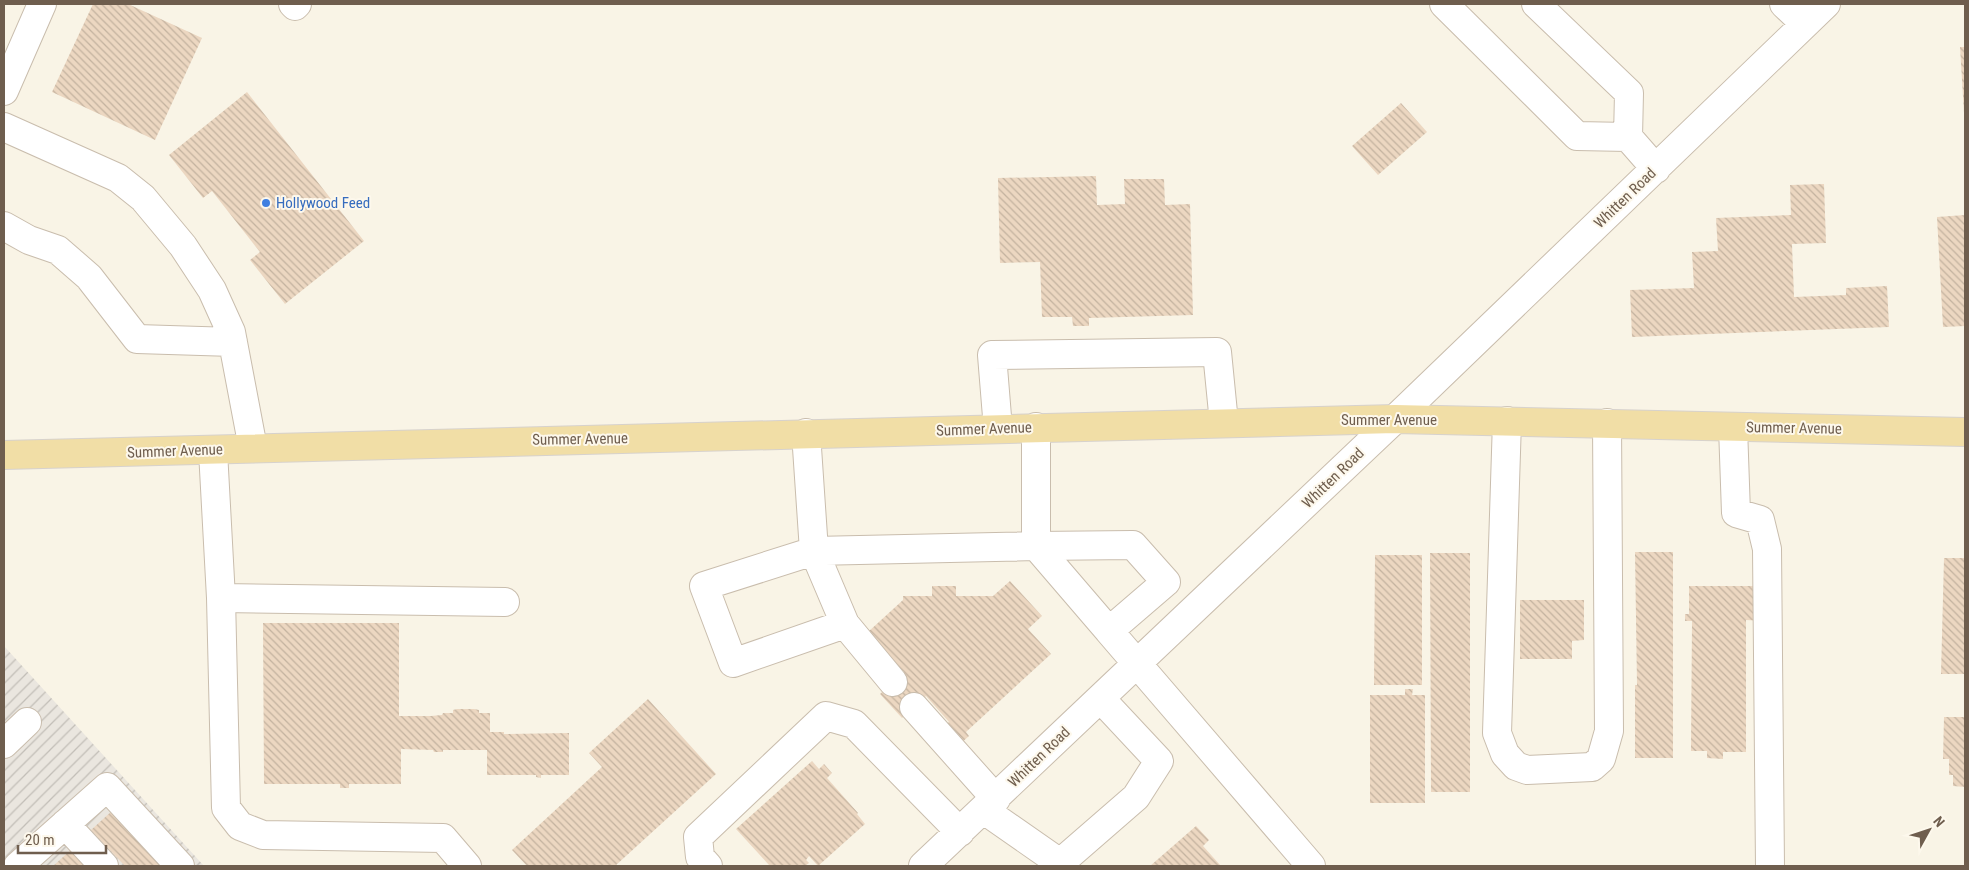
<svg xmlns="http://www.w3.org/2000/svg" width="1969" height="870" font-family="'Roboto Condensed',sans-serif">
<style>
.industrial{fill:url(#industrial-furrows)}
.building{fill:url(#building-back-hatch)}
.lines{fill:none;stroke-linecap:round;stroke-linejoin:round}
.minor-casing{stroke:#c9bdad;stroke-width:30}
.major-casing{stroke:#d7d2cd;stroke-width:30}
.minor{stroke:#fff;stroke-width:28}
.major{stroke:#f1dea6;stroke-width:28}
.shop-dot{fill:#3f7fe0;stroke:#fdf8ec;stroke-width:2}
.labels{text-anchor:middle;stroke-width:4;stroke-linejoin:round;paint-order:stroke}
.street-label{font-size:15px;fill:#6f5e4e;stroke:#fdf8ec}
.shop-label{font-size:15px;fill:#366cbe;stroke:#fdf8ec;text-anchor:start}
</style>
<defs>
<pattern id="industrial-furrows" width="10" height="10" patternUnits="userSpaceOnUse" patternTransform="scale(1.25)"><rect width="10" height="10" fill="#eae6df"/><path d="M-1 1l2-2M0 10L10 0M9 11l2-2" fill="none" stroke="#c2beb7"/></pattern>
<pattern id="building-back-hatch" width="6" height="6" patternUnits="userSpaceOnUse" patternTransform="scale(1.25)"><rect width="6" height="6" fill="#ecd7c1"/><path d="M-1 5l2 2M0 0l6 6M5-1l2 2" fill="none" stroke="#c3b29f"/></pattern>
</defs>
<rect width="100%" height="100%" fill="#f9f4e6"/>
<path class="industrial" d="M 4,646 L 204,866 L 4,866 Z"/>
<path class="building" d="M 93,4 L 128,4 L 202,38 L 155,140 L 52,92 Z
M 1960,47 L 1965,47 L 1965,113 L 1964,113 Z
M 247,92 L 364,241 L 285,304 L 250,260 L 260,252 L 212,191 L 203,198 L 169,155 Z
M 1401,103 L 1427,132 L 1378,175 L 1352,146 Z
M 1096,176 L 1097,205 L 1125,204 L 1124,179 L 1164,179 L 1165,205 L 1190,204 L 1193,315 L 1089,318 L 1089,326 L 1073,326 L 1072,317 L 1042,317 L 1040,262 L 1000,263 L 998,178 Z
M 1824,184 L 1826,243 L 1792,244 L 1794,297 L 1846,295 L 1846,288 L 1887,286 L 1889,327 L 1632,337 L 1630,290 L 1694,288 L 1692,252 L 1718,251 L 1716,218 L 1791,215 L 1790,185 Z
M 1965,215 L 1965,326 L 1943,327 L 1937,217 Z
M 1635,552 L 1673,552 L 1673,758 L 1635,758 L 1635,685 L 1637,685 Z
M 1430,553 L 1470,553 L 1470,792 L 1431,792 Z
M 1375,555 L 1422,555 L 1422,685 L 1374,685 Z
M 1944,558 L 1965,558 L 1965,674 L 1941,674 Z
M 1010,581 L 1042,616 L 1028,629 L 1051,654 L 966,732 L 969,736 L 959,745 L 943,727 L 949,722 L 926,696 L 902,718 L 880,694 L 904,672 L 868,632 L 903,600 L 903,596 L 932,596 L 932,586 L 956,586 L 956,596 L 993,596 Z
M 1689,586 L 1764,586 L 1764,621 L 1746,620 L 1746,752 L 1723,752 L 1723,759 L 1707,758 L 1707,751 L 1691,751 L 1692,621 L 1685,621 L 1685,614 L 1689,614 Z
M 1520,600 L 1584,600 L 1584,640 L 1572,641 L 1572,659 L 1520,659 Z
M 263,623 L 399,623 L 399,716 L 431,716 L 442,715 L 443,713 L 453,713 L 453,710 L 457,709 L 474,709 L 479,710 L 479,713 L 490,713 L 490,732 L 504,732 L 504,734 L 569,733 L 569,775 L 541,775 L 541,778 L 536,777 L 536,775 L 487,775 L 487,750 L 443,750 L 443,752 L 434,752 L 433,750 L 401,749 L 401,784 L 349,784 L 349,788 L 340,788 L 340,784 L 264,784 Z
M 1405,689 L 1413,689 L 1412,695 L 1425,695 L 1425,803 L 1370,803 L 1370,695 L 1405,695 Z
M 648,699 L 716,774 L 615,866 L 527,866 L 512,850 L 602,767 L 589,753 Z
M 1944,717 L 1965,717 L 1965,787 L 1953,786 L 1953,775 L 1949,775 L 1949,759 L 1943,759 Z
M 812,761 L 819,769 L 824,764 L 832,773 L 827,778 L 858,813 L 857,814 L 865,824 L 818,866 L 809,856 L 806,860 L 809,863 L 805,866 L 770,866 L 736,829 Z
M 113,810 L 164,866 L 125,866 L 91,830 Z
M 1196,826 L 1209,840 L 1203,846 L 1221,866 L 1150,866 Z
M 72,849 L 88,866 L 53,866 Z"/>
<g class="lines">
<g class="minor-casing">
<path id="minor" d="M 293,4 L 295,6 L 297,4
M 1444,4 L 1577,136 L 1628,137
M 1536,4 L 1629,93 L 1628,137 L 1656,169
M 1784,4 L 1805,24
M 4,91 L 42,4
M 4,127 L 118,178 L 143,198 L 183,246 L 212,290 L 231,332 L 253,448
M 4,226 L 29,240 L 58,250 L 89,277 L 137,339 L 233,342
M 1507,421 L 1497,733 L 1505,754 L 1516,766 L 1527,770 L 1592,767 L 1601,759 L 1609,731 L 1607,423
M 1733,427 L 1736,513 L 1760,520 L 1767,549 L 1770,866
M 998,429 L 992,355 L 1217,352 L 1224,423
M 806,433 L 814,551 L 1036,546 L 1036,427
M 213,451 L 221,598 L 505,602
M 1133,545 L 1166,582 L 1109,631 L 1036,546 Z
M 814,551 L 845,624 L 733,663 L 704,586 Z
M 221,598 L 226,808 L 240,826 L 263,835 L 443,838 L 467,866
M 845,624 L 893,682
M 1109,631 L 1311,866
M 914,707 L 996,799
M 4,744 L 27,722
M 984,810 L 1060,863 L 1136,797 L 1159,761 L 1101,699
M 65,824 L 104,866
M 18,866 L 107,787 L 180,866
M 708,866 L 700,857 L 698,837 L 826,716 L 854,724 L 960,832
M 923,866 L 1395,419 L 1826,4"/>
</g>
<g class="major-casing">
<path id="major" d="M 4,455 L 1395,419 L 1965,432"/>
</g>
<use href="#minor" class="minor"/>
<use href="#major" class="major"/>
</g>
<circle class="shop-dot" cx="266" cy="203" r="5"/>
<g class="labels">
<g class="street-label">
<text transform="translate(1625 198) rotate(-44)" y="5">Whitten Road</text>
<text x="1389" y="425">Summer Avenue</text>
<text transform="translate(1794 428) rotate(1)" y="5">Summer Avenue</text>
<text transform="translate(984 429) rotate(-2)" y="5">Summer Avenue</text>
<text transform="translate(580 439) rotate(-1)" y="5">Summer Avenue</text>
<text transform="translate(175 451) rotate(-2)" y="5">Summer Avenue</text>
<text transform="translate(1333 478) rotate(-44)" y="5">Whitten Road</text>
<text transform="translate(1039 757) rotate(-44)" y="5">Whitten Road</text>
</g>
<g class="shop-label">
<text x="276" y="208">Hollywood Feed</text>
</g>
</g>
<rect width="1969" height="870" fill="none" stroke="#6f5e4e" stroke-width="10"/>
<g transform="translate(1929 830) rotate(50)" stroke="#fdf8ec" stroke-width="4" paint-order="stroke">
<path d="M0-4L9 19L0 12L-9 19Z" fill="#6f5e4e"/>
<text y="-8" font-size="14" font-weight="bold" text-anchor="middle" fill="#6f5e4e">N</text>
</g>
<path d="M18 845v8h88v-8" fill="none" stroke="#6f5e4e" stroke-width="2.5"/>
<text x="25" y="845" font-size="15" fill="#6f5e4e" stroke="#fdf8ec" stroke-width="4" paint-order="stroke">20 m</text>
</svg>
